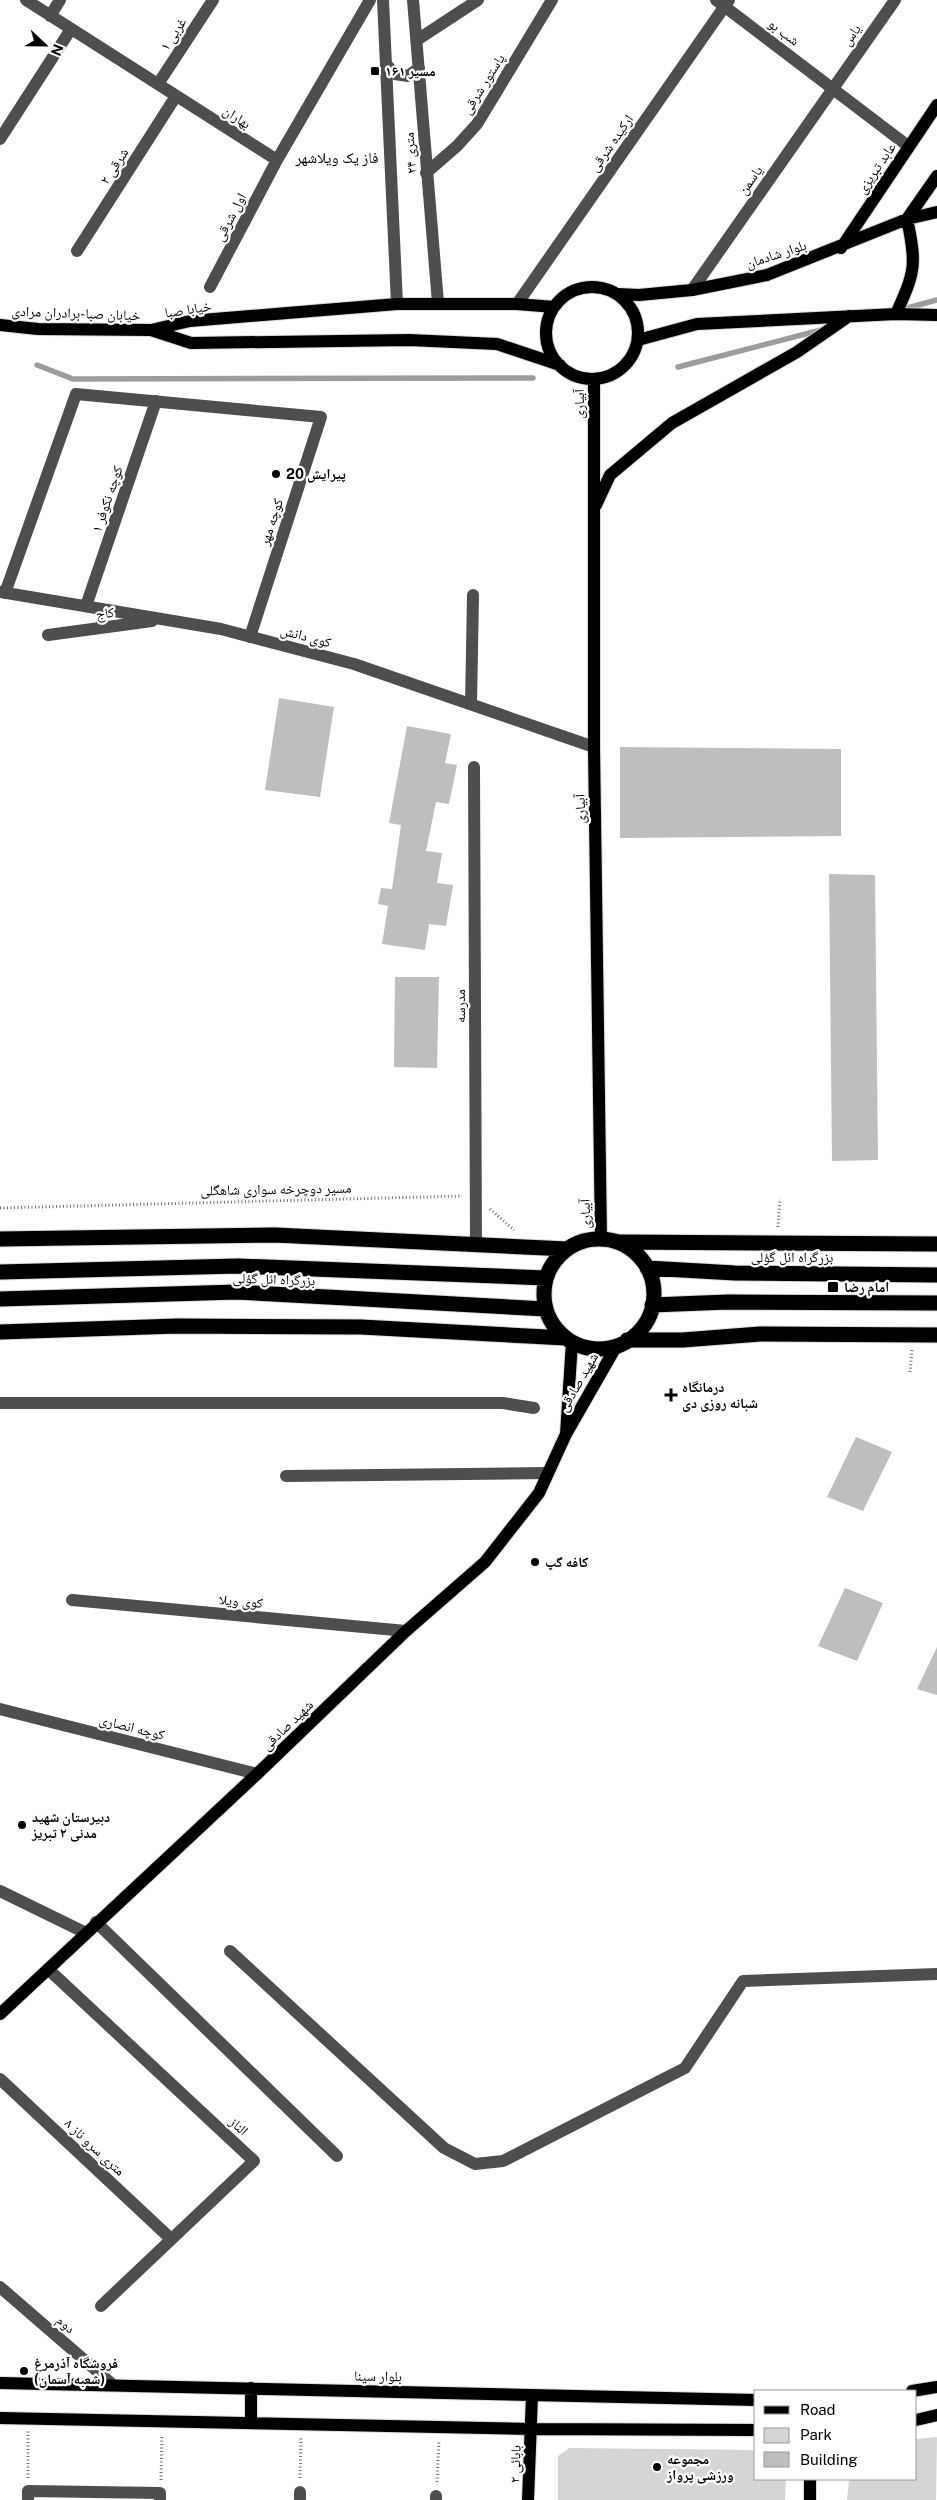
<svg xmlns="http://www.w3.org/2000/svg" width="937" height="2500" font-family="'Public Sans','Noto Naskh Arabic',sans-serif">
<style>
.green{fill:#d5d5d5}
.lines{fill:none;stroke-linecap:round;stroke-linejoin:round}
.stream{stroke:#9c9c9c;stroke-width:5.5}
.building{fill:#bebebe}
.major-casing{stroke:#dbdbdb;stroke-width:14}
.highway-casing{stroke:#dbdbdb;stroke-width:17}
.path{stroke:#707070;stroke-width:3;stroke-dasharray:1 2.5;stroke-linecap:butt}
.minor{stroke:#4e4e4e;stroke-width:12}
.major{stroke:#000;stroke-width:12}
.highway{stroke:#000;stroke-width:15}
.poi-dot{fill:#000;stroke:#fff;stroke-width:2}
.labels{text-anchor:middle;stroke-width:4.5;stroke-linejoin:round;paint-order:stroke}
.street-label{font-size:14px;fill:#000;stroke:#fff}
.poi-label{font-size:14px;font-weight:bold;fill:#000;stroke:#fff;text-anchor:start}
.neighbourhood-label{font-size:15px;fill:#000;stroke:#fff}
</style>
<rect width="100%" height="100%" fill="#fff"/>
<path class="green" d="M 937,2437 L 936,2500 L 847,2500 L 849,2479 L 916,2479 L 916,2439 Z
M 569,2448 L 756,2450 L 756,2479 L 786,2479 L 785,2500 L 558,2500 L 558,2456 Z"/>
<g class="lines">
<path class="stream" d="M 900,310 L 937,300
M 37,365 L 73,379 L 533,378
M 678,367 L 821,330"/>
</g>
<path class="building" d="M 279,698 L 334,707 L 320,797 L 265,790 Z
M 407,726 L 451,734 L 445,763 L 457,765 L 449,804 L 436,802 L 426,851 L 442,853 L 437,883 L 453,885 L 446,926 L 429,924 L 425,950 L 382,944 L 388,906 L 378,904 L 381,888 L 392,889 L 401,825 L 389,823 Z
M 620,747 L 841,749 L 841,836 L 620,838 Z
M 829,874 L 875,875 L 878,1160 L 832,1161 Z
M 395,977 L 439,977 L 437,1068 L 394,1067 Z
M 856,1437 L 892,1452 L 863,1511 L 827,1497 Z
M 845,1588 L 883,1603 L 857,1661 L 818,1646 Z
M 937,1647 L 937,1695 L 917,1689 Z"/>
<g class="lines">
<g class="major-casing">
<path id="major" d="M 841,248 L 937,105
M546 333a46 46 0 1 1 92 0a46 46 0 1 1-92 0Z
M 618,294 L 639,295 L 692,290 L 767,275 L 907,219 L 937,212
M 896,314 C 915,272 917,265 907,219 L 937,176
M 0,325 L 38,329 L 151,330 L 190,321 L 397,304 L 517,304 L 554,307
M 151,330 L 191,343 L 409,340 L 497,344 L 560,365
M 638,340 L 697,324 L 896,314 L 937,315
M 594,379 L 594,747 L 601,1239
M 596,505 L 610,475 L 672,423 L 797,352 L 849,316
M 572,1342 L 566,1434 L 617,1345
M 0,2014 L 257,1774 L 406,1631 L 485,1562 L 539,1493 L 566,1434
M 0,2383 L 756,2400
M 251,2388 L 251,2423
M 912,2391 L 937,2387
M 0,2418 L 531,2429 L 756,2430
M 916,2420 L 937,2415
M 528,2500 L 532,2395
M 810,2500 L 810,2479"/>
</g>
<g class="highway-casing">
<path id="highway" d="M 0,1239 L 275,1235 L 567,1249
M544 1294a55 55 0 1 1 110 0a55 55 0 1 1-110 0Z
M 619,1242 L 937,1244
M 647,1268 L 735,1273 L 937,1275
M 0,1272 L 238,1266 L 546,1278
M 0,1299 L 237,1292 L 546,1309
M 652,1305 L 728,1302 L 937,1303
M 0,1332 L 177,1326 L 361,1327 L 566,1338
M 627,1340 L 683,1340 L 760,1334 L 937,1335"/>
</g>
<path class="path" d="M 0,1208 L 462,1196
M 490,1209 L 514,1230
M 778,1227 L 780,1199
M 910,1372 L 912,1350
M 28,2478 L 28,2431
M 300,2478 L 301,2437
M 161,2480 L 162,2436
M 437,2482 L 439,2440"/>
<path class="minor" d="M 26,0 L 277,160
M 383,0 L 397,304
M 413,0 L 438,303
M 716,0 L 908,146
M 50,16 L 60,0
M 417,40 L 478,0
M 386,64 L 395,74 L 408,76 L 419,68
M 158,84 L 213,0
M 0,139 L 71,29
M 426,173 L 457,146 L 477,124 L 552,0
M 77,251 L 176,96
M 210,287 L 277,160 L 370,0
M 692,290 L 895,0
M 517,304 L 729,0
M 0,592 L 221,629 L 354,664 L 594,747
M 5,593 L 76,394 L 321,417 L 250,637
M 86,606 L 156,401
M 48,635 L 152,621
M 471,704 L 473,595
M 474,767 L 476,1244
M 0,1403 L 503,1403 L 534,1408
M 286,1476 L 548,1473
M 72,1600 L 406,1631
M 0,1709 L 257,1774
M 0,1891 L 86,1933
M 96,1922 L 337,2156
M 230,1951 L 444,2148 L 475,2164 L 503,2161 L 685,2068 L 743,1981 L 937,1974
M 48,1969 L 254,2161 L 101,2306
M 0,2079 L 170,2238
M 0,2287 L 112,2384
M 300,2492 L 300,2500
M 28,2500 L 28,2491 L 160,2493 L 160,2500
M 436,2500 L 436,2496"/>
<use href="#major" class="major"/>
<use href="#highway" class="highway"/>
</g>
<g class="poi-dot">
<rect x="370" y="66" width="10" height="10" rx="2.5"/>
<circle cx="276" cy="474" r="5"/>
<rect x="827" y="1281" width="12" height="12" rx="2.5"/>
<path d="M668.5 1387.5h5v5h5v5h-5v5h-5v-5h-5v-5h5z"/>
<circle cx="535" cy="1562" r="5"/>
<circle cx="22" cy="1825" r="5"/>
<circle cx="24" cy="2371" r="5"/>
<circle cx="657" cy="2467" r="5"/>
</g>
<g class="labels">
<g class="street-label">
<text transform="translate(784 32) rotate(37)" y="5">شب بو</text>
<text transform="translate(173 34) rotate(-57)" y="5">۱ غربی</text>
<text transform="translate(851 35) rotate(-55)" y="5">یاس</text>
<text transform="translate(483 84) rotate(-58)" y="5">پاستور شرقی</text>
<text transform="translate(237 117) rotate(33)" y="5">بهاران</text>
<text transform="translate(611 143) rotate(-55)" y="5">ارکیده شرقی</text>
<text transform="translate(410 153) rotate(-94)" y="5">۲۴ متری</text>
<text transform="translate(114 166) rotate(-57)" y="5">۲ شرقی</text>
<text transform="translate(876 168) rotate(-56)" y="5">عابد تبریزی</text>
<text transform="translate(750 180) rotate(-55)" y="5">یاسمن</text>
<text transform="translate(230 217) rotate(-62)" y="5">اول شرقی</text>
<text transform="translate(776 254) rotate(-18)" y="5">بلوار شادمان</text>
<text transform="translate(188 309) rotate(-9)" y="5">خیابا صبا</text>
<text transform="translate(76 313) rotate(2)" y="5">خیابان صبا-برادران مرادی</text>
<text transform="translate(579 404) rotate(-90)" y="5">آبیاری</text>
<text transform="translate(107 499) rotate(-71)" y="5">کوچه نکوفر ۱</text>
<text transform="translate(271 522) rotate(-72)" y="5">کوچه مهر</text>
<text transform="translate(105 613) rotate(-8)" y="5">کاج</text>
<text transform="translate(306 636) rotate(15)" y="5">کوی دانش</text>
<text transform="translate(580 809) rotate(-91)" y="5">آبیاری</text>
<text transform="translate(460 1006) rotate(-90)" y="5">مدرسه</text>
<text transform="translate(276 1189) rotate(-1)" y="5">مسیر دوچرخه سواری شاهگلی</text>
<text transform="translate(585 1214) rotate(-91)" y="5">آبیاری</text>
<text x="792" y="1262">بزرگراه ائل گؤلی</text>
<text transform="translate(274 1279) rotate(2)" y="5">بزرگراه ائل گؤلی</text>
<text transform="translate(578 1382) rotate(-60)" y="5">شهید صادقی</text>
<text transform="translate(241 1601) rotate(5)" y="5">کوی ویلا</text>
<text transform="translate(287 1725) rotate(-44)" y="5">شهید صادقی</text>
<text transform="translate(132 1727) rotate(14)" y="5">کوچه انصاری</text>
<text transform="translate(239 2126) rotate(43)" y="5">الناز</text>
<text transform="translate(95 2147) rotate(43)" y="5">۸ متری سرو ناز</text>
<text transform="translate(66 2324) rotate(41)" y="5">دوم</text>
<text transform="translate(378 2376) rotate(1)" y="5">بلوار سینا</text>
<text transform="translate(515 2464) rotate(-88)" y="5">بابائی ۲</text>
</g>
<g class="poi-label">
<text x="385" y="76">مسیر ۱۶۱</text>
<text x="286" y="479">پیرایش 20</text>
<text x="844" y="1292">امام رضا</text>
<text x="682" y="1392">درمانگاه<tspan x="682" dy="16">شبانه روزی دی</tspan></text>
<text x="545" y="1567">کافه گپ</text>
<text x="32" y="1822">دبیرستان شهید<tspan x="32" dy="16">مدنی ۲ تبریز</tspan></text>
<text x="34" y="2368">فروشگاه آذرمرغ<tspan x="34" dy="16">(شعبه آسمان)</tspan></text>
<text x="667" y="2464">مجموعه<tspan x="667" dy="16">ورزشی پرواز</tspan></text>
</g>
<g class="neighbourhood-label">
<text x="337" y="163">فاز یک ویلاشهر</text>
</g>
</g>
<rect x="754" y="2390" width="162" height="90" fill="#ffffff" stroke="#999999"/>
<rect x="764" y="2406" width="25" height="8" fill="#000000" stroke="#999999"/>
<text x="800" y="2415" font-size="15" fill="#000000">Road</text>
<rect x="764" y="2428" width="25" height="15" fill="#d5d5d5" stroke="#999999"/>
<text x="800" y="2440" font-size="15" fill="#000000">Park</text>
<rect x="764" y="2452" width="25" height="15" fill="#bebebe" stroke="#999999"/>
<text x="800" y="2465" font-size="15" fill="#000000">Building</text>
<g transform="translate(45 45) rotate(112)" stroke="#ffffff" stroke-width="4" paint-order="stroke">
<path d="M0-4L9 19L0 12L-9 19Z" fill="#000000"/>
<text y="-8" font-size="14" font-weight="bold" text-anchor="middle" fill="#000000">N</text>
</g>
</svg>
